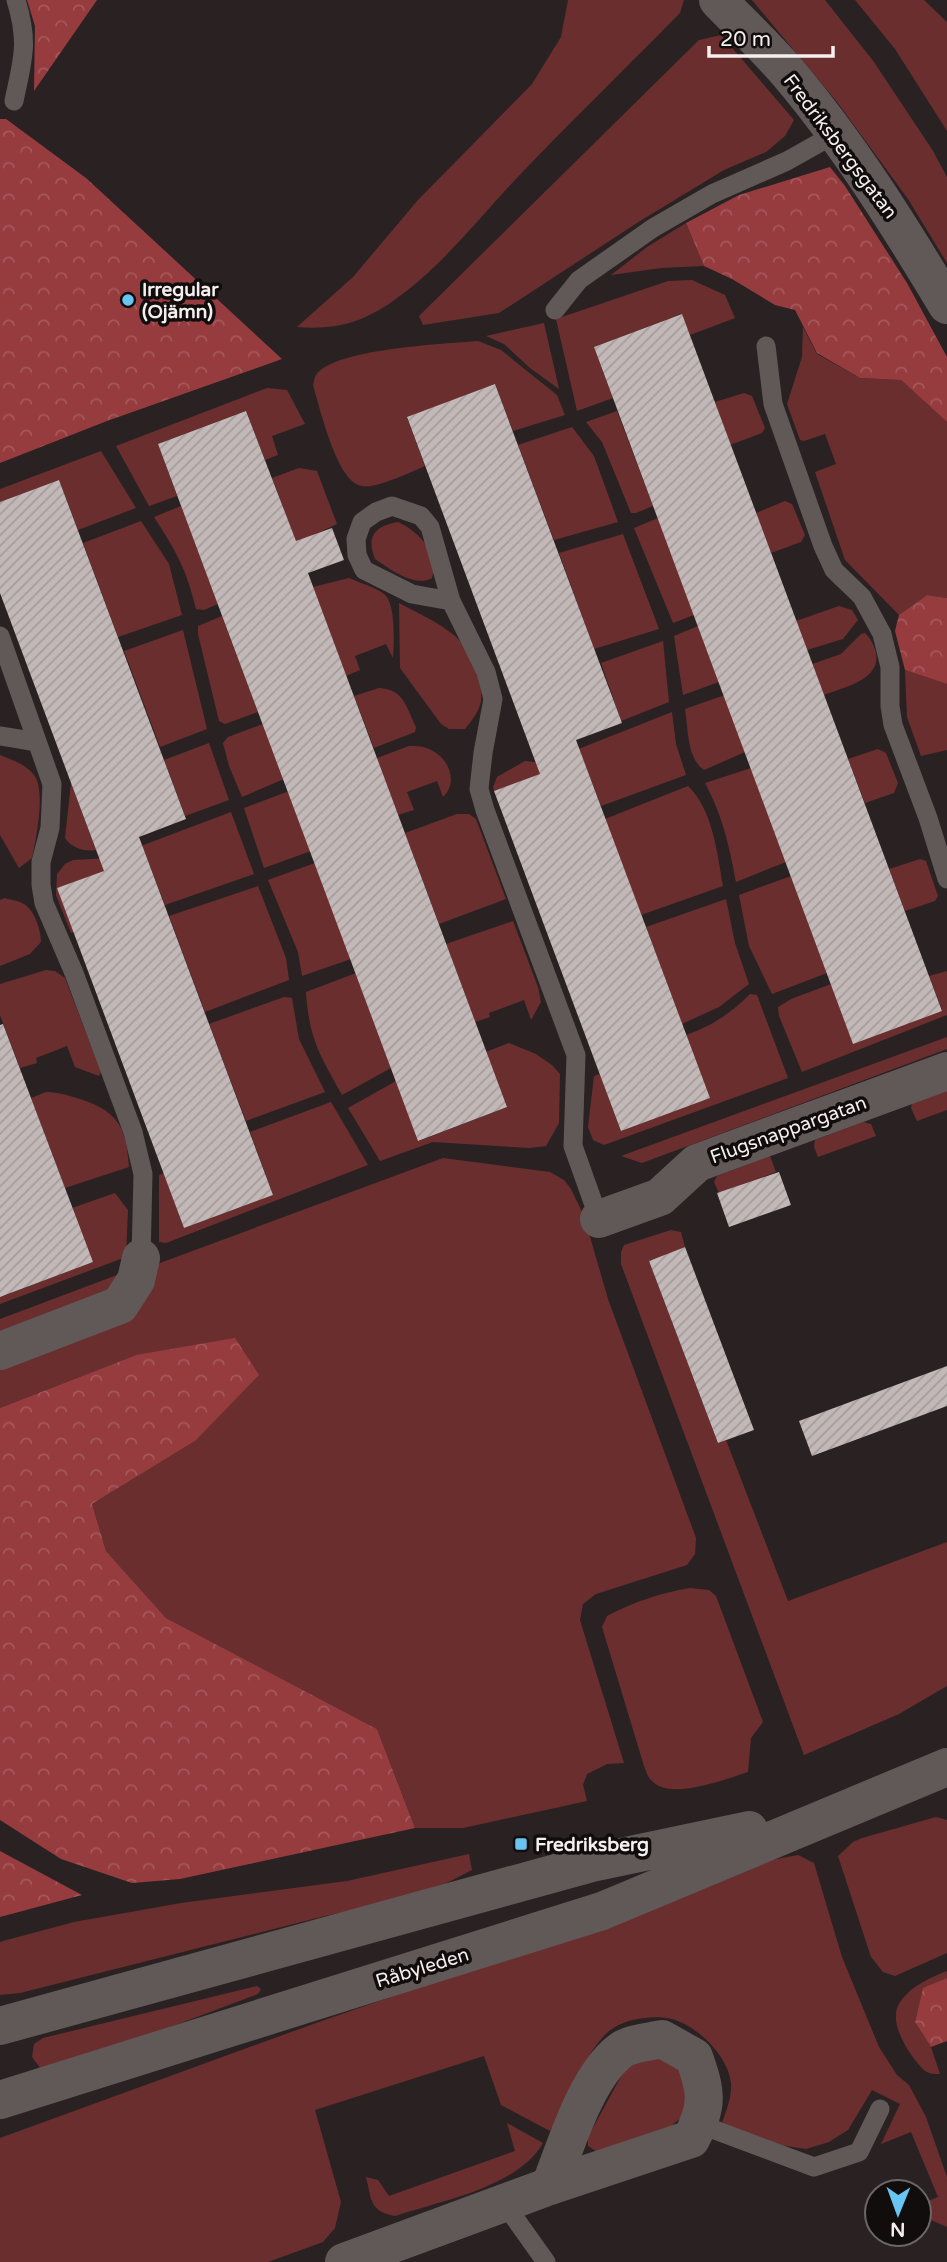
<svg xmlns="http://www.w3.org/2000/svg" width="947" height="2262" font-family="'Varela Round',sans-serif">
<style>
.grass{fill:#6b2e2f}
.forest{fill:url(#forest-crowns)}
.building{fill:url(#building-hatch)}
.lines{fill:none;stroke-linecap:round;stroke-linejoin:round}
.service{stroke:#615858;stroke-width:19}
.minor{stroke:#615858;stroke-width:38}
.secondary{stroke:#615858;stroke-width:38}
.poi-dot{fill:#68c4f0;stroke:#100d0c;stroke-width:2.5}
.labels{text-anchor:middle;stroke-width:7;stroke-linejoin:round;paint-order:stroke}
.street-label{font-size:19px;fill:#f5efef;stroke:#100d0c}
.poi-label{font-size:19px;font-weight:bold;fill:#f5efef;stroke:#100d0c;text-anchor:start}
</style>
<defs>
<pattern id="forest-crowns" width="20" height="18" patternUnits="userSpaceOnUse" patternTransform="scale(1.75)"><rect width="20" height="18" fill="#963c3f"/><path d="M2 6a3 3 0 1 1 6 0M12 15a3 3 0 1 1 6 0" fill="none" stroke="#a5585b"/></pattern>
<pattern id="building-hatch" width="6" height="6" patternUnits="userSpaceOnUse" patternTransform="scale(1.75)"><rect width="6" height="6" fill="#c2b8b7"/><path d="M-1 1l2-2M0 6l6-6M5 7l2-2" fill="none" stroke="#a49c9b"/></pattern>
</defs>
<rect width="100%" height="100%" fill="#2a2222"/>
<path class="grass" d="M 568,0 L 684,0 L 680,13 C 625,69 568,124 514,181 C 476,222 439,269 393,301 C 362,323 334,330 297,327 L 353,277 L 418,200 L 532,84 L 561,37 Z
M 752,0 L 825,0 L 874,62 L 933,151 L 947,177 L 947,263 L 908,199 L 837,102 Z
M 855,0 L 924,0 L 947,22 L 947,131 L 895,49 Z
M 721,35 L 794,120 L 785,136 L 766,152 L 724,170 L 640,221 L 499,313 L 423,325 L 419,316 L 699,40 Z
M 686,223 L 704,266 L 661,268 L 611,275 L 647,247 Z
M 692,280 L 725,295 L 735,318 L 690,335 L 681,314 L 594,347 L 613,398 L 577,411 L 556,319 L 668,281 Z
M 544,323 L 559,389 L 530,368 L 504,344 L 486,336 Z
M 803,327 L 817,354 L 860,378 L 901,380 L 947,422 L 947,598 L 927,595 L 899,615 L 845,560 L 815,472 L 836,464 L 825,434 L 804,441 L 800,440 L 787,404 L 802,357 Z
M 478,341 L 501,350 L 557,395 L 565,415 L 513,431 L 495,384 L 407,418 L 425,466 C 411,472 376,489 362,486 C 337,483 320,408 313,385 C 314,382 314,378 316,375 C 335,348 446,344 478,341 Z
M 267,388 L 287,390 L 305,424 L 272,436 L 278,455 L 265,460 L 246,411 L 158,444 L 177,496 L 149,506 L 116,446 Z
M 744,393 L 752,396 L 765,428 L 762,433 L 730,445 L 715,402 Z
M 617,411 L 653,506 L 636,513 L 631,513 L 602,442 L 586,422 Z
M 572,427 L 594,456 L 618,522 L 554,540 L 518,445 Z
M 101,451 L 136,508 L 78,530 L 59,480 L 0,502 L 0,489 Z
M 299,468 L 317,471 L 337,524 L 311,536 L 302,558 L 272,478 Z
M 785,501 L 792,504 L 805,535 L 801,542 L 771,553 L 756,513 Z
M 181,506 L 218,604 L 204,610 L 196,609 C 186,568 177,553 154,517 Z
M 658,518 L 694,615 L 673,623 L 634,528 Z
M 141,521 L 169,564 L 182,615 L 118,637 L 83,543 Z
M 398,522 C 419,532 439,552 432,578 C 415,588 390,569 375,559 C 366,536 375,526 398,522 Z
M 623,534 L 659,629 L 594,649 L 559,553 Z
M 349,578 C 360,583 375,587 384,594 C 396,603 394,644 393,658 L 386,644 L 355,656 L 360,670 L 346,676 L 313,587 Z
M 399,603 C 418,613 438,622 455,636 C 470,649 483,682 481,701 C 479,712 472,720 465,729 L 449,729 L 441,724 L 400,668 Z
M 839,606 L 852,610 L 858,620 L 843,639 L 807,650 L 796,621 Z
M 222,616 L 258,712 L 225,724 L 219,721 L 198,634 L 198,626 Z
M 698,626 L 719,682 L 683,695 L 674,636 Z
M 183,630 L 207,729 L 160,747 L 124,651 Z
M 865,633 C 871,639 874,645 876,653 C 881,680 844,687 824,695 L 815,671 L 745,752 L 704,770 C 687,759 688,727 685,709 L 841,654 L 861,634 Z
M 663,641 L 669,702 L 621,721 L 601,663 Z
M 905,670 L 947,684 L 947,750 L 921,756 L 907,717 Z
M 379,688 C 404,689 406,707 416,727 L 415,732 L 374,748 L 354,696 Z
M 672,712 L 676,744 L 686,775 L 601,806 L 583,759 L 494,791 L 493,787 L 497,777 L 525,761 L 543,763 Z
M 263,724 L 284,779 L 242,797 L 229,766 L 223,743 L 228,737 Z
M 209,743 L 229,800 L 185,816 L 164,760 Z
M 409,746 C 414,746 421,746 426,748 C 447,754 460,781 443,797 L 437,781 L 407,792 L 414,810 L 398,815 L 380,768 L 311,851 L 264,868 L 244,808 Z
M 878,749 L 886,753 L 898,783 L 894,793 L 865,803 L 848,759 Z
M 0,755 C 12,760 26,764 34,775 C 46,790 36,840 32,858 L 19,868 L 0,835 Z
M 751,768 L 786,862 L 736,882 C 729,845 723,817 705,783 Z
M 71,783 L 96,850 C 85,852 71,848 65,838 Z
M 688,786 C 713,810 717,853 723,886 L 641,915 L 605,819 Z
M 231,812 L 254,874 L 165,905 L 146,856 L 58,888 L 74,932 L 71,933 L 56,895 L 57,874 L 65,864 L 73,860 L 109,858 Z
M 457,814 L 469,814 L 476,819 L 506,899 L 439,924 L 405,833 Z
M 920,859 L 926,861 L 938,896 L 935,901 L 905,911 L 889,869 Z
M 315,863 L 351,959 L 302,976 L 298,952 L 268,880 Z
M 791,876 L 827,973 L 772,994 L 749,946 L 739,895 Z
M 258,886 L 286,958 L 289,980 L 205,1012 L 169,916 Z
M 5,898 C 10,900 17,900 22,903 C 34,908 41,930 41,942 L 30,954 L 0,966 L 0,900 Z
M 726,899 L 735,943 L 749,984 L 719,1007 L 682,1024 L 646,927 Z
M 513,921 L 538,987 L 541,1002 L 531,1020 L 524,1000 L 489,1013 L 490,1017 L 475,1022 L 446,944 Z
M 46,970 L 55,971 L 65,978 L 101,1072 L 99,1076 L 75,1067 L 67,1046 L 36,1058 L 37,1063 L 20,1068 L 0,1015 L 0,984 Z
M 947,971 L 947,1015 L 802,1072 L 779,1016 L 778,1007 L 791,999 L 831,984 L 942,1010 L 929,976 Z
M 356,973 L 391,1068 L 342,1095 C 320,1055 309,1039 306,992 Z
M 750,994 L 757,995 L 788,1078 L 604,1145 L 593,1140 L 588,1127 L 594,1076 L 600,1074 L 621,1131 L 709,1098 L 686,1035 C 712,1026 730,1014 750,994 Z
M 284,997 L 292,998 L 299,1039 L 325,1092 L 246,1121 L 209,1024 Z
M 947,1037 L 947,1049 L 642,1163 L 621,1156 Z
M 509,1043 L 536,1054 L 552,1065 L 560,1074 L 559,1123 L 546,1146 L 530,1148 L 433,1142 L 380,1161 L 348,1108 L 396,1081 L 419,1141 L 507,1107 L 486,1052 Z
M 947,1090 L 947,1110 L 917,1121 L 911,1108 L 912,1103 Z
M 46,1092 C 59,1092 70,1096 83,1100 C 120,1113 126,1129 129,1167 L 65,1188 L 31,1098 Z
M 331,1102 L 368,1165 L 166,1243 L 159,1242 L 159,1175 L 164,1173 L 184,1228 L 273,1195 L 250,1132 Z
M 863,1122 L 871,1124 L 876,1136 L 818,1157 L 814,1147 L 815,1140 Z
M 770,1156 L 776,1172 L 719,1193 L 714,1182 L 717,1176 Z
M 443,1158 L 550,1172 L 564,1180 L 571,1189 L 584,1216 L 608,1299 L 696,1538 L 695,1554 L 687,1565 L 596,1594 L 583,1604 L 580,1620 L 624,1763 L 607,1764 L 587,1774 L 583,1785 L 587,1801 L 463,1828 L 415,1828 L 377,1729 L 166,1618 L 106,1551 L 92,1504 L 195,1441 L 136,1355 L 0,1408 L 0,1368 L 160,1263 Z
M 115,1193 L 128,1210 L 126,1257 L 0,1304 L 0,1285 L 4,1296 L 92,1262 L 72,1208 Z
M 671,1230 L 681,1232 L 685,1247 L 649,1261 L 718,1443 L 726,1440 L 788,1601 L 947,1542 L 947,1686 L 899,1714 L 804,1755 L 621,1264 L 621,1252 L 624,1245 Z
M 125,1272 L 109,1291 L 0,1335 L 0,1319 Z
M 690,1588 L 709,1590 L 716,1596 L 763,1722 L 751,1738 L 748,1772 C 726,1779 670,1801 652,1781 C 648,1778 646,1771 644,1766 L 602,1627 L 607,1616 C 633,1602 661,1593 690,1588 Z
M 936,1817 L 947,1820 L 947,1953 L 895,1976 L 883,1972 L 871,1957 L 838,1856 L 853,1842 L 862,1838 Z
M 469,1854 L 472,1870 L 423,1895 L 325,1916 L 20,1993 L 0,1995 L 0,1942 L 3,1941 L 74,1922 L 181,1903 L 347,1881 Z
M 798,1855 L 814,1863 L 842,1957 L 879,2047 L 897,2075 L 909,2085 L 926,2117 L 947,2177 L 947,2227 L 919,2215 L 919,2205 L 938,2197 L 911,2132 L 881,2144 L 900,2104 L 872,2090 L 848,2130 L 829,2142 L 806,2149 L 774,2144 L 721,2125 C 726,2112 732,2097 731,2083 C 728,2056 698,2026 672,2019 C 655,2015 630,2018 615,2027 C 587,2043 569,2102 550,2131 L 501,2105 L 484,2056 L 315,2110 L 341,2202 L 335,2228 L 323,2242 L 268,2262 L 0,2262 L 0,2138 L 316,2023 L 489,1963 L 755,1863 Z
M 947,1971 L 947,1978 L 923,1989 L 915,2022 L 931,2047 L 940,2074 C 934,2074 928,2074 924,2070 C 910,2057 889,2024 898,2006 C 907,1988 929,1978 947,1971 Z
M 257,1986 L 261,1989 L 258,1994 L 56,2070 L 41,2069 L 32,2057 L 34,2044 L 43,2038 Z
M 660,2057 L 677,2062 L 691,2099 L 684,2115 L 669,2128 L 596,2151 L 588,2146 L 588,2137 L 624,2071 L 640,2060 Z
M 507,2123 L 543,2143 C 518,2187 441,2201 395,2216 C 369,2211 372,2200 366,2177 L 378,2180 L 389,2196 L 515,2151 Z"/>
<path class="forest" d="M 27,0 L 97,0 L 34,91 L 35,26 Z
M 0,119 L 6,119 L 86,178 L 282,359 L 107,421 L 0,463 Z
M 830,167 L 845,186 L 907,283 L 947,357 L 947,422 L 901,380 L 860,378 L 817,353 L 795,310 L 775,305 L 732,279 L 704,266 L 686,223 L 739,195 Z
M 927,595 L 947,598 L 947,684 L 905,670 L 895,631 L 899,615 Z
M 235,1338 L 259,1375 L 195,1441 L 92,1504 L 106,1551 L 166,1618 L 377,1729 L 415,1828 L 180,1879 L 132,1883 L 61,1859 L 0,1820 L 0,1408 L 136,1355 Z
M 0,1851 L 82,1895 L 0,1917 Z
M 947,1978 L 947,2041 L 931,2047 L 915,2022 L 923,1988 Z"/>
<path class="building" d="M 682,314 L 942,1011 L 853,1044 L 594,347 Z
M 495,384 L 622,723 L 576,740 L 710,1098 L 621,1131 L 494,791 L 540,774 L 407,417 Z
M 246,411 L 296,541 L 332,528 L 344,560 L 308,573 L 507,1107 L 418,1141 L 158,444 Z
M 59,480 L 186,819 L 139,837 L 273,1195 L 184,1228 L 57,888 L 104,871 L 0,593 L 0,502 Z
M 3,1024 L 93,1262 L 0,1297 L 0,1025 Z
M 779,1172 L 791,1205 L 729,1227 L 717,1193 Z
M 685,1247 L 754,1430 L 718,1443 L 649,1261 Z
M 947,1366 L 947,1406 L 812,1456 L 799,1421 Z"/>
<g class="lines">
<path class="service" d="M 14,101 C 23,58 29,43 16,0
M 555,310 L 579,280 L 653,228 L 712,194 L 787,161 L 835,134
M 766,346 L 773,404 L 823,546 L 834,570 L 862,597 L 882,634 L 890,667 L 890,706 L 893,725 L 928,818 L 947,879
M 451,601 L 412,594 L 364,570 L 357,555 L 356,539 L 362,522 L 376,512 L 392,506 L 421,516 L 430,527 L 451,601 L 486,672 L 493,699 L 483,753 L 479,789 L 485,810 L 576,1055 L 573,1146 L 599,1219
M 0,636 L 52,784 L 50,828 L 41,862 L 41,885 L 44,903 L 74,973 L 133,1132 L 143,1174 L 141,1258
M 0,736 L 37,742
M 699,2124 L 814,2167 L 859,2152 L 880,2109
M 504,2203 L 546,2262"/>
<path class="minor" d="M 718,0 C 742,25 767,48 789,74 C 849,145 899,225 947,305
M 599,1219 L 660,1197 L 697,1163 L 947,1071
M 0,1351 L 120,1305 L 136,1280 L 141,1258
M 344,2262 L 550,2186 L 691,2139 C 709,2105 706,2091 694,2057 L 662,2039 C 650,2042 630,2043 620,2051 C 586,2077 566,2146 550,2186"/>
<path class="secondary" d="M 0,2026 L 592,1863 L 749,1830
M 0,2100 L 602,1911 L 947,1767"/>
</g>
<g class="poi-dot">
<circle cx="128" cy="300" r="7"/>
<rect x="514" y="1837" width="14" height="14" rx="3.5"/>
</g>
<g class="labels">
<g class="street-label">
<text transform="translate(841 146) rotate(53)" y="7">Fredriksbergsgatan</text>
<text transform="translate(788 1129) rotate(-20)" y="7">Flugsnappargatan</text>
<text transform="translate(422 1967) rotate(-17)" y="7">Råbyleden</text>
</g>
<g class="poi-label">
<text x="142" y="296">Irregular<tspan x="142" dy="22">(Ojämn)</tspan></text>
<text x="535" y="1851">Fredriksberg</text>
</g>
</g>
<g transform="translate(898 2213) rotate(181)"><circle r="33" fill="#100d0c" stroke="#6c6767" stroke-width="2"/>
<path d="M0-5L12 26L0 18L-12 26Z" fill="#68c4f0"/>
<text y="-10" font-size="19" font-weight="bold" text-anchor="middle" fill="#f5efef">N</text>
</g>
<path d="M709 46v10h124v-10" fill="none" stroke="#f5efef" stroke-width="3.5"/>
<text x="720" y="46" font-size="21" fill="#f5efef" stroke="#100d0c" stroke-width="5" paint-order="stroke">20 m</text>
</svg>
